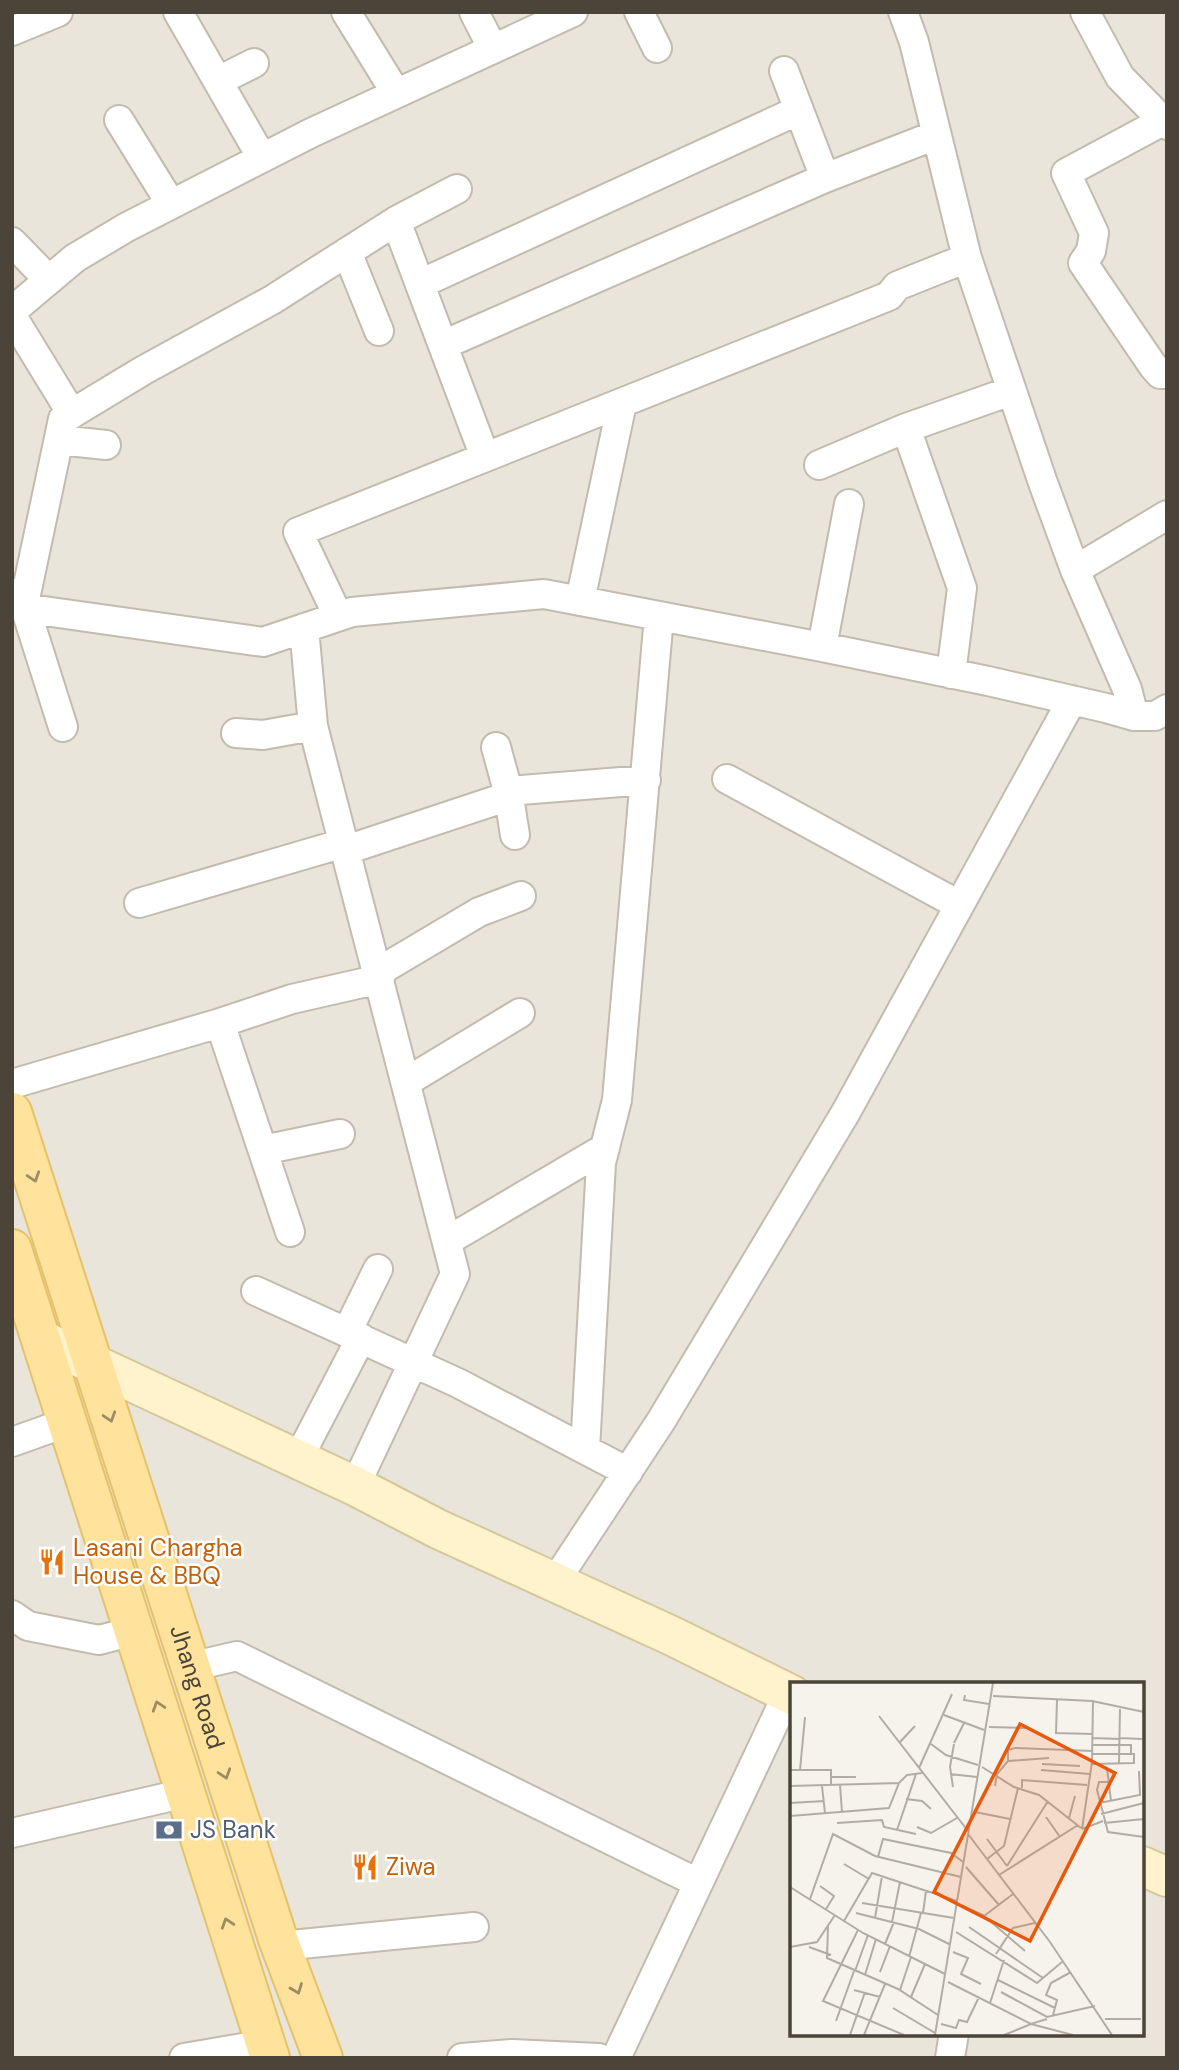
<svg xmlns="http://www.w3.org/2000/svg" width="1179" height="2070" font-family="'DM Sans',sans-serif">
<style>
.residential{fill:#eae5da;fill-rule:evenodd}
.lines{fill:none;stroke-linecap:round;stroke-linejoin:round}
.street-casing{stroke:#c2bbae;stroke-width:32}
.secondary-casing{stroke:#d6c79b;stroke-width:42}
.primary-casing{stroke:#e6c16a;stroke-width:42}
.street{stroke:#fff;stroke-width:28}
.secondary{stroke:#fff3cd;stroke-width:38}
.primary{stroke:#ffe39c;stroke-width:38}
.oneway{stroke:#9c8c66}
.labels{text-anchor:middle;stroke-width:5;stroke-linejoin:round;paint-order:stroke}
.food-label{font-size:24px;fill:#c56008;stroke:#fff;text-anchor:start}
.street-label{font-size:24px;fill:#4b4439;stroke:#fff}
.service-label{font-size:24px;fill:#4e5e75;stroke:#fff;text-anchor:start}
.inset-road{fill:none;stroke:#b2ada4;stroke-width:2}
.view{fill:#e8590c;fill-opacity:0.15;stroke:#e8590c;stroke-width:3.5}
.inset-edge{fill:none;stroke:#4b4439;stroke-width:3.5}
</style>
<rect width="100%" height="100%" fill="#f6f3ec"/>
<path class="residential" d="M 12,12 L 1167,12 L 1167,2058 L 12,2058 ZM 792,1683 L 1142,1683 L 1142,2033 L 792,2033 Z"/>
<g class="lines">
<g class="street-casing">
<path id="street" d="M 178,12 L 262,158
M 346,12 L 396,93
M 474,12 L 493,49
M 639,12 L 657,48
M 903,12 L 914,42 L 967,258 L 1042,480 L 1075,570 L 1127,689 L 1134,716
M 1085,12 L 1120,77 L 1167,125
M 12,31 L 58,12
M 784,71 L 825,178
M 218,81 L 254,63
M 119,120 L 171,204
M 1163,121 L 1066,173 L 1094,233 L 1091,251 L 1083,263 L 1153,366 L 1160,374 L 1167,374
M 396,221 L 485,457
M 12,242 L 49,280
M 347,252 L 379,331
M 420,284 L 799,110
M 12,311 L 75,258 L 127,227 L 311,133 L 573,12
M 12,316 L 72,414
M 443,345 L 825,178 L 936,135
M 906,428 L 962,588 L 951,674
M 59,440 L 106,445
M 819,465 L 906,428 L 1011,391
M 1075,570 L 1167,515
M 12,593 L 30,609 L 263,642 L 352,612 L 544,594 L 822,647 L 988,681 L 1106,708 L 1134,716 L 1155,716 L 1167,709
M 580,601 L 622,403
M 338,616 L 298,532 L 889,296 L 897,286 L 967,258
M 304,628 L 313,726 L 455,1274 L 355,1486
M 822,647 L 849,504
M 63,727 L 24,604 L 63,419 L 144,370 L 272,300 L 396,221 L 457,189
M 236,733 L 263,735 L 313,726
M 496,747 L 508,791 L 515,835
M 727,779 L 959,905
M 508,791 L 646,780
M 346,850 L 509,796
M 139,903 L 344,843
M 378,972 L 479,912 L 521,896
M 220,1023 L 290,1232
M 406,1082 L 520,1013
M 12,1084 L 220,1023 L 292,999 L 380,979
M 263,1150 L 340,1134
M 447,1241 L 605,1148
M 256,1291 L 458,1383 L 628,1472
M 347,1332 L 378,1269
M 12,1442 L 68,1422
M 585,1449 L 601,1163 L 617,1100 L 659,616
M 298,1459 L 361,1338
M 554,1583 L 661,1421 L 846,1112 L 1072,700
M 12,1615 L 28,1626 L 99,1640 L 134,1631
M 190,1667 L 237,1656 L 698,1883
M 12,1833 L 186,1793
M 281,1946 L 474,1927
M 184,2058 L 266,2044
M 462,2058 L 512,2054 L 599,2058
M 616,2058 L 788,1693
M 950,2058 L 954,2033"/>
</g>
<g class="secondary-casing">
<path id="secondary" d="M 42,1340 L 355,1486 L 438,1529 L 670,1635 L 792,1695
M 1142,1866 L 1167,1877"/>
</g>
<g class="primary-casing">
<g id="primary">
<path id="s1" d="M 12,1112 L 278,1939 L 323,2058"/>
<path d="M 12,1249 L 270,2058"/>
</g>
</g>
<use href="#street" class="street"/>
<use href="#secondary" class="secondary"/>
<use href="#primary" class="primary"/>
</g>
<defs><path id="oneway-chevron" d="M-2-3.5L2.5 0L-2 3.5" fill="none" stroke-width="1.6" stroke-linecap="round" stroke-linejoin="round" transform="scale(1.75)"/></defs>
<g class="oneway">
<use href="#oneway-chevron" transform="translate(34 1177) rotate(72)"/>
<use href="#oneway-chevron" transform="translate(110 1417) rotate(72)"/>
<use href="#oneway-chevron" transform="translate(158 1706) rotate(-108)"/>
<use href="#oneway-chevron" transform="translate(225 1774) rotate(72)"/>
<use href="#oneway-chevron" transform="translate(227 1923) rotate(-108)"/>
<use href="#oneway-chevron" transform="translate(297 1989) rotate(69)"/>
</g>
<defs>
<g id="restaurant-bare" transform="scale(2.1)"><path d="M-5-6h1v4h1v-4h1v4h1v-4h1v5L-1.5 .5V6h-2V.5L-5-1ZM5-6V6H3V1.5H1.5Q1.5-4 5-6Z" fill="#e8710a" stroke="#fff" stroke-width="2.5" paint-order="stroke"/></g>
<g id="bank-bare" transform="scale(2.1)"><path d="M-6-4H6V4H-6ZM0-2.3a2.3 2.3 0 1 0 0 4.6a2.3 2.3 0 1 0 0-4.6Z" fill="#5c6f8a" stroke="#fff" stroke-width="2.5" paint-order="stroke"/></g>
</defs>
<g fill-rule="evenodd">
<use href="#restaurant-bare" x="52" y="1562"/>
<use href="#bank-bare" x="169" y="1830"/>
<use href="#restaurant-bare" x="365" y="1867"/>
</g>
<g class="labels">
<g class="food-label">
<text x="73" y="1556">Lasani Chargha<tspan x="73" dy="28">House &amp; BBQ</tspan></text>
<text x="386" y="1875">Ziwa</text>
</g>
<g class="street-label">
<text dy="8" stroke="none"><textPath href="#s1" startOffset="604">Jhang Road</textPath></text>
</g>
<g class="service-label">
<text x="190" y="1838">JS Bank</text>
</g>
</g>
<g transform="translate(790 1682)">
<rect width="354" height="354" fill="#f6f3ec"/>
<path class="inset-road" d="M 175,13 L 174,18 L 199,22M 203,14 L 302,19 L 354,30M 267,18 L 266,51 L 303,52M 154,33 L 194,48M 354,33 L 354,69M 89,34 L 178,149M 199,45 L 238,46M 303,56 L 330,57M 330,56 L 352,57M 110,60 L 125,44M 164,61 L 174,41M 141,62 L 156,73 L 188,83M 303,63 L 341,63 L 341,72M 218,79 L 218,68 L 225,66 L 303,69M 329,81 L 330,27M 252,82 L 290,84M 302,82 L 344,81 L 344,72 L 303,72M 192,85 L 224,105 L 249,113 L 291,146M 129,86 L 162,12M 317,86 L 321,119M 0,88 L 41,88 L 41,104M 10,88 L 15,35M 251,88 L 300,92M 160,92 L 187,95M 42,95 L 66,95M 319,100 L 309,100 L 307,108 L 318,150 L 354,155M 50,103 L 52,130M 0,104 L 109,101 L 117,93 L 132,91M 32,104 L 35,131M 205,104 L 207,92 L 218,79 L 259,76M 163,105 L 160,85 L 164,62M 232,106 L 232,98 L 297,103M 116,117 L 132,119 L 141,127M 0,121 L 34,119M 309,121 L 350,113 L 349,89M 185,130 L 220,137M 311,132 L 354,121M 0,134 L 99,126 L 109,101M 256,135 L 270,155M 279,136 L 285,114M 47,141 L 92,138 L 94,145 L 126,152M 314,141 L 354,137M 127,145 L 141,151 L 167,136M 292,147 L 302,80 L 303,19M 292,147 L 313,139M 107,148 L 126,92M 178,152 L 260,260 L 322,353M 197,157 L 217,184M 88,175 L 93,157 L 161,171 L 173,180M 197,177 L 214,164 L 228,106M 54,182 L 79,197M 217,184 L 258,119M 176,185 L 209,223M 209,193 L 288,143M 30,204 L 44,214 L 36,227M 0,205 L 73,251 L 155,292M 20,217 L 43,152 L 85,174 L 171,195M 72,221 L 164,236M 171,223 L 193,233 L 235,269M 66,231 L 129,247 L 159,262M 133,231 L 136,209M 194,234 L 223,212M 85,236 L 92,194M 54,239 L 82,191 L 167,219M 102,240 L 110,200M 38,244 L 37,276 L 108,307 L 148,333M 179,245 L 253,296M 68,248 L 33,319 L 114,353M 166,250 L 247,301 L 272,280M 95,262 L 104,240M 0,265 L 27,260 L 45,233M 19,265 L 41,273M 163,270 L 178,276 L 171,292 L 191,302M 206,272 L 223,246 L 245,241M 119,275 L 131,231M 65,289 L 78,253M 90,290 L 100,264M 75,293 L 86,257M 208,298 L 265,326M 158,300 L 241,342 L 257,337M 64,308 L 90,315M 110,308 L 121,275M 211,310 L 257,335 L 305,324M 121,315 L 135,282M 200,321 L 214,278M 103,326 L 145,351M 263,333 L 267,318 L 256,313 L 261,301 L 281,290M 315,337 L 351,337M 46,339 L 64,289M 151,342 L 166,346 L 169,338 L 177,340 L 189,315M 60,353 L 75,310M 74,353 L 95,302M 145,353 L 203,1M 214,353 L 241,342 L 283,353"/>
<path class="view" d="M 230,42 L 325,91 L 240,259 L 144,210 Z"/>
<rect width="354" height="354" class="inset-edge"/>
</g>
<rect width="1179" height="2070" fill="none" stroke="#4b4439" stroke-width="28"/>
</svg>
